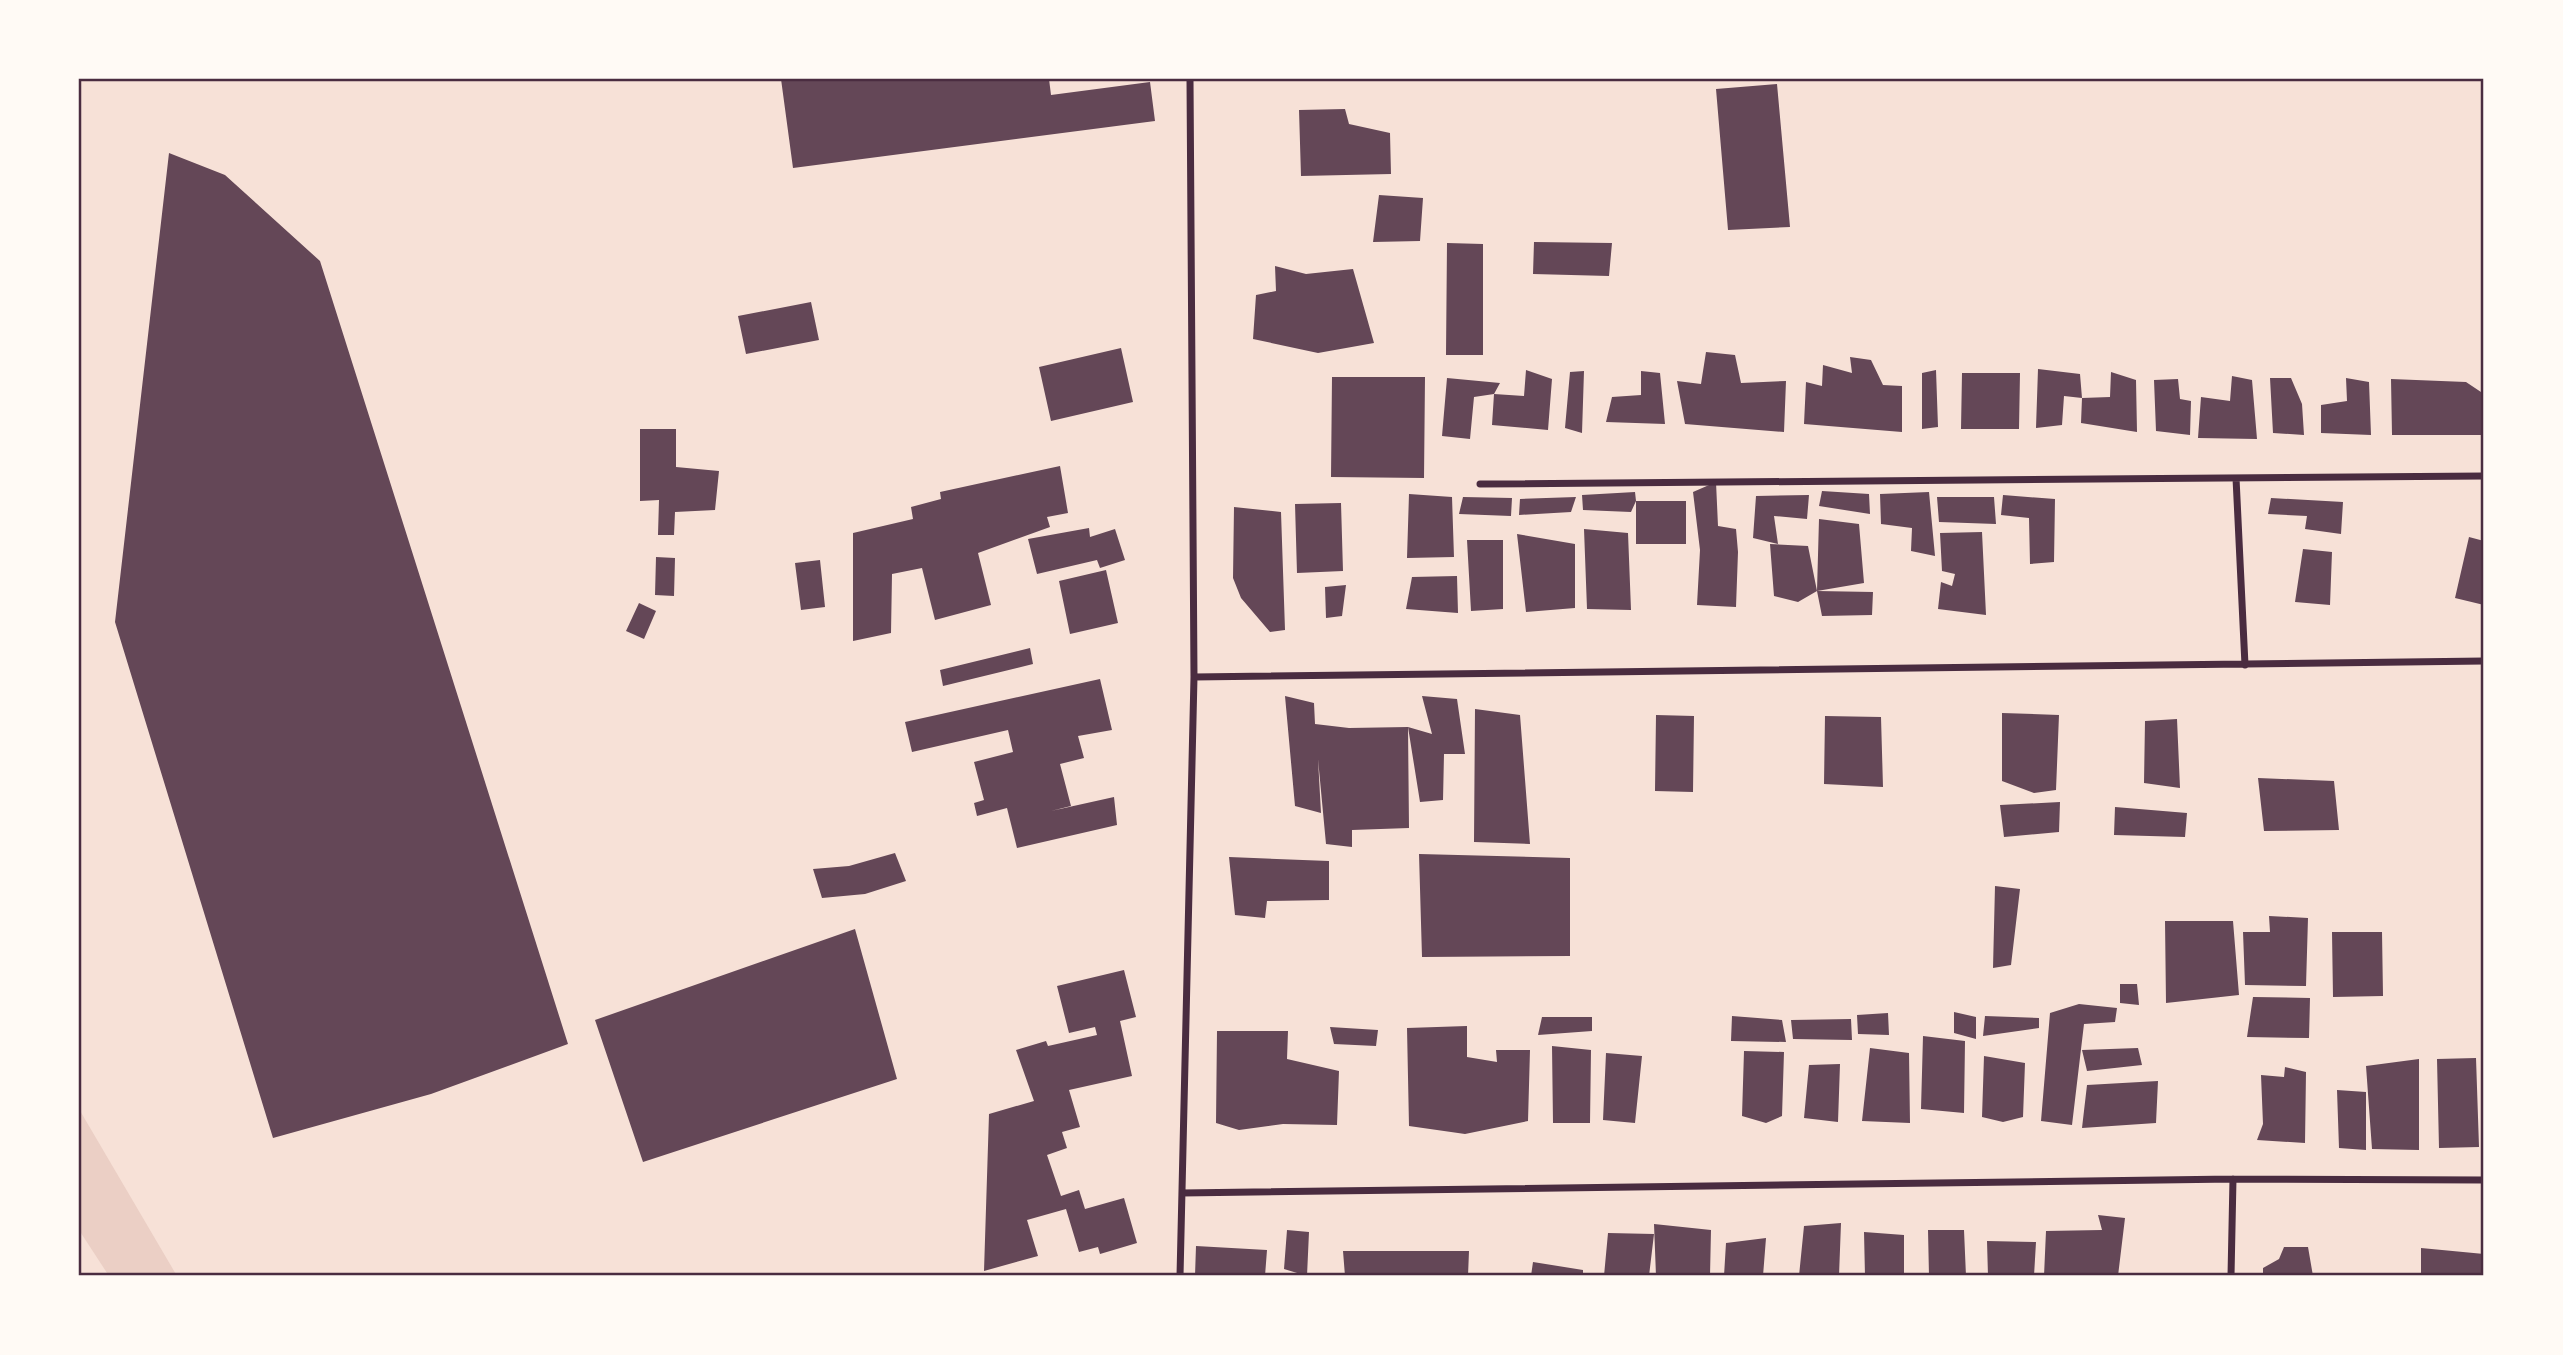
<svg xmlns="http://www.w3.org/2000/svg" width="2563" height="1355" font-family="'PT Sans',sans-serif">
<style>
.green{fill:#ebcfc5}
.building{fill:#644757}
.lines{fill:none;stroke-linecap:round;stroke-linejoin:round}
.minor{stroke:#4a2c40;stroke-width:7}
.neatline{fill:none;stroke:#4a2c40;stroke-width:2.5}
</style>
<rect width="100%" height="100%" fill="#f7e1d7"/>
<path class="green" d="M 79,1109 L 177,1276 L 109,1276 L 79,1230 Z"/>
<path class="building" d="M 781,79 L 1049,79 L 1051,95 L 1150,82 L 1155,121 L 793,168 Z
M 1777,84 L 1790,227 L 1728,230 L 1716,89 Z
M 1345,109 L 1349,124 L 1390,133 L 1391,174 L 1301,176 L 1299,110 Z
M 169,153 L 225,175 L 320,261 L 568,1044 L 431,1094 L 273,1138 L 115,622 Z
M 1379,195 L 1423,198 L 1420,241 L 1373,242 Z
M 1534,242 L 1612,243 L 1609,276 L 1533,274 Z
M 1447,243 L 1483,244 L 1483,355 L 1446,355 Z
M 1275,266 L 1306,274 L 1353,269 L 1374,343 L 1318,353 L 1253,339 L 1256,295 L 1276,291 Z
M 811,302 L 819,340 L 746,354 L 738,316 Z
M 1121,348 L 1133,402 L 1051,421 L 1039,367 Z
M 1706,352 L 1735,355 L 1741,383 L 1786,381 L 1784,432 L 1685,424 L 1677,381 L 1701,384 Z
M 1850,357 L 1871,360 L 1883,385 L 1902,386 L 1902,432 L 1804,424 L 1806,382 L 1822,386 L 1823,365 L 1852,373 Z
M 2038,369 L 2080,374 L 2082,398 L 2064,396 L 2062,425 L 2036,428 Z
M 1526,370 L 1552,379 L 1548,430 L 1492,425 L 1494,394 L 1524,396 Z
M 1936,370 L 1938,427 L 1922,429 L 1922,373 Z
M 1584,371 L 1582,433 L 1565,428 L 1570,372 Z
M 1641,371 L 1660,373 L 1665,424 L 1606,422 L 1612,397 L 1641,395 Z
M 2111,372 L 2136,380 L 2137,432 L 2081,423 L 2082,398 L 2110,397 Z
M 1962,373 L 2020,373 L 2019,429 L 1961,429 Z
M 2232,376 L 2252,380 L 2257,439 L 2198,438 L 2201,397 L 2230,401 Z
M 1332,377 L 1425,377 L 1424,478 L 1331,477 Z
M 1447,378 L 1500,383 L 1494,394 L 1474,397 L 1470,439 L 1442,436 Z
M 2270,378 L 2291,378 L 2302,404 L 2304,435 L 2273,433 Z
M 2346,378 L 2369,382 L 2371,435 L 2321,433 L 2321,405 L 2347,401 Z
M 2178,379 L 2180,399 L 2191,401 L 2190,435 L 2156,431 L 2154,380 Z
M 2391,379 L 2466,382 L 2484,394 L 2484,435 L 2392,435 Z
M 640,429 L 676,429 L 676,467 L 719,471 L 715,510 L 675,512 L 674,535 L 658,535 L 659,500 L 640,501 Z
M 1060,466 L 1068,513 L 1047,517 L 1050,527 L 978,553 L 991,605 L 935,620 L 922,568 L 892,574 L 891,633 L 853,641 L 853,533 L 913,519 L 911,507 L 941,499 L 940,492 Z
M 1716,482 L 1718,526 L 1736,529 L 1738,552 L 1736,607 L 1697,605 L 1700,550 L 1693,492 Z
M 1822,491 L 1869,494 L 1870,514 L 1819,506 Z
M 1635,492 L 1636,501 L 1631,512 L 1583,510 L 1582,495 Z
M 1929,492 L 1935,556 L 1911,551 L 1912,528 L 1881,524 L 1880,494 Z
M 1409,494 L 1452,497 L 1454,557 L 1407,558 Z
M 1809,495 L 1807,519 L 1774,516 L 1778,544 L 1753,538 L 1756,496 Z
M 2003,495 L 2055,499 L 2054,562 L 2030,564 L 2029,518 L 2001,515 Z
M 1463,497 L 1512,498 L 1511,516 L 1459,514 Z
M 1576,497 L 1571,512 L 1519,515 L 1520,499 Z
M 1937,497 L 1994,497 L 1996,524 L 1939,522 Z
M 2271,498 L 2343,502 L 2341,534 L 2305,529 L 2307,516 L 2268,514 Z
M 1636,501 L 1686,501 L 1686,544 L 1636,544 Z
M 1341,503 L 1343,571 L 1297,573 L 1295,504 Z
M 1234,507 L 1281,512 L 1285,630 L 1270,632 L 1241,598 L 1233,578 Z
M 1819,519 L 1859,524 L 1864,583 L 1817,591 L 1873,592 L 1872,615 L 1822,616 L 1817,591 L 1798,602 L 1774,596 L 1770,544 L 1808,546 L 1817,591 Z
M 1089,528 L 1090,537 L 1115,529 L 1125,560 L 1100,568 L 1097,560 L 1037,574 L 1028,539 Z
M 1584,529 L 1628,533 L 1631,610 L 1587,609 Z
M 1982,532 L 1986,615 L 1938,609 L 1941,582 L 1952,586 L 1955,574 L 1942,571 L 1940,533 Z
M 1517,534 L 1575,544 L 1575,608 L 1526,612 Z
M 2469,537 L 2484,541 L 2484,605 L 2455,598 Z
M 1467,540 L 1503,540 L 1503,609 L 1471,611 Z
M 2303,549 L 2332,552 L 2330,605 L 2295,602 Z
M 656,557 L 675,558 L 674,596 L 655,595 Z
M 820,560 L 825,607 L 801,610 L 795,563 Z
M 1106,570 L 1118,623 L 1070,634 L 1059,581 Z
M 1457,576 L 1458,613 L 1406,609 L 1412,577 Z
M 1346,585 L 1342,616 L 1326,618 L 1325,587 Z
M 639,603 L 656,611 L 644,639 L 626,631 Z
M 1030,648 L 1033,664 L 943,686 L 940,670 Z
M 1100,679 L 1112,730 L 1078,736 L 1084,758 L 1060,764 L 1071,806 L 1051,811 L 1114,797 L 1117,825 L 1017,848 L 1007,808 L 977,816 L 974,803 L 984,800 L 974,762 L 1013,752 L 1008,730 L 912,752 L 905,722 Z
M 1285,696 L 1314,703 L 1315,724 L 1349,728 L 1408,727 L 1409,828 L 1352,830 L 1352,847 L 1326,844 L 1318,759 L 1321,813 L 1295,806 Z
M 1422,696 L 1457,699 L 1465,754 L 1444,754 L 1443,800 L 1420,802 L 1408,727 L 1432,734 Z
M 1475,709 L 1520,715 L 1530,844 L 1474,842 Z
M 2002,713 L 2059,715 L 2056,790 L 2034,793 L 2002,781 Z
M 1656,715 L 1694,716 L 1693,792 L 1655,791 Z
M 1825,716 L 1881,717 L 1883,787 L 1824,784 Z
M 2177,719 L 2180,788 L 2144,783 L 2145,721 Z
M 2258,778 L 2334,781 L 2339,830 L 2264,831 Z
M 2060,802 L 2059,832 L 2004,837 L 2000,805 Z
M 2115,807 L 2187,813 L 2185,837 L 2114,835 Z
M 895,853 L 906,881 L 865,894 L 822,898 L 813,869 L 849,866 Z
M 1419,854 L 1570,858 L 1570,956 L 1422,957 Z
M 1229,857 L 1329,861 L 1329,900 L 1267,901 L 1265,918 L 1235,915 Z
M 1995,886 L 2020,889 L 2011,965 L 1993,968 Z
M 2269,916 L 2308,918 L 2306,986 L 2245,985 L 2243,932 L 2270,932 Z
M 2165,921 L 2233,921 L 2239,995 L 2166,1003 Z
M 855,929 L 897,1079 L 643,1162 L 595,1020 Z
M 2332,932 L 2382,932 L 2383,996 L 2333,997 Z
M 1124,970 L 1136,1017 L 1120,1021 L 1132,1076 L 1069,1090 L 1080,1127 L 1062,1132 L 1067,1148 L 1047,1155 L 1061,1196 L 1079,1190 L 1085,1209 L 1124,1198 L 1137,1243 L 1100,1254 L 1098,1247 L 1079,1252 L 1066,1209 L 1027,1220 L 1038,1256 L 984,1271 L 989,1114 L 1034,1101 L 1016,1050 L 1046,1041 L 1048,1046 L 1097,1035 L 1095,1027 L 1069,1033 L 1057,986 Z
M 2120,984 L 2137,984 L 2139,1005 L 2120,1003 Z
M 2253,997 L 2310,998 L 2309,1038 L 2247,1037 Z
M 2079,1004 L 2117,1008 L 2115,1022 L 2084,1024 L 2072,1125 L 2041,1121 L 2050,1013 Z
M 1954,1012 L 1976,1017 L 1976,1039 L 1954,1033 Z
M 1888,1013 L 1889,1035 L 1858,1034 L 1857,1015 Z
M 1732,1016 L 1782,1020 L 1786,1042 L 1731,1041 Z
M 1985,1016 L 2039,1018 L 2039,1028 L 1983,1036 Z
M 1542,1017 L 1592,1017 L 1592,1031 L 1538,1035 Z
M 1851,1019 L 1852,1040 L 1793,1039 L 1791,1020 Z
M 1467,1026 L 1467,1057 L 1497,1062 L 1496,1050 L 1530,1050 L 1528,1121 L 1465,1134 L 1409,1126 L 1407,1028 Z
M 1330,1027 L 1378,1030 L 1376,1046 L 1334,1044 Z
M 1217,1031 L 1288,1031 L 1287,1059 L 1339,1071 L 1337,1125 L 1283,1124 L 1239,1130 L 1216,1123 Z
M 1923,1036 L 1965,1041 L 1964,1113 L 1921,1109 Z
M 1552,1046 L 1591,1050 L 1590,1123 L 1553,1123 Z
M 1870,1048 L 1909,1053 L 1910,1123 L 1862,1121 Z
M 2138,1048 L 2142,1065 L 2087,1071 L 2082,1050 Z
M 1744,1051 L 1784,1052 L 1782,1116 L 1766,1123 L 1742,1116 Z
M 1606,1053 L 1642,1056 L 1635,1123 L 1603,1120 Z
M 1984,1056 L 2025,1063 L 2023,1117 L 2003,1122 L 1982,1117 Z
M 2476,1058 L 2479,1147 L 2439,1148 L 2437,1059 Z
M 2419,1059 L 2419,1150 L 2372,1149 L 2366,1066 Z
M 1840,1064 L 1838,1122 L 1804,1118 L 1809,1065 Z
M 2285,1067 L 2306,1072 L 2305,1143 L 2257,1140 L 2263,1124 L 2261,1075 L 2284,1077 Z
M 2158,1081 L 2156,1123 L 2082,1128 L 2087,1085 Z
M 2337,1090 L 2366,1092 L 2366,1150 L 2339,1148 Z
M 2098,1215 L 2125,1218 L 2118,1276 L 2044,1276 L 2046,1231 L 2102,1230 Z
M 1841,1223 L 1839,1276 L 1799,1276 L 1804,1226 Z
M 1654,1224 L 1711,1230 L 1710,1276 L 1656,1276 Z
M 1287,1230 L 1309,1232 L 1307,1276 L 1284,1269 Z
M 1928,1230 L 1964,1230 L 1966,1276 L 1929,1276 Z
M 1864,1232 L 1904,1235 L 1904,1276 L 1865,1276 Z
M 1608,1233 L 1654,1234 L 1649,1276 L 1604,1276 Z
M 1766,1238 L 1763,1276 L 1724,1276 L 1726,1243 Z
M 1987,1241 L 2036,1242 L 2034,1276 L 1988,1276 Z
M 1196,1246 L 1267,1250 L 1265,1276 L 1195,1276 Z
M 2284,1247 L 2308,1247 L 2313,1276 L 2263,1276 L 2263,1268 L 2279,1259 Z
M 2421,1248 L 2484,1254 L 2484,1276 L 2421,1276 Z
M 1343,1251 L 1469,1251 L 1468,1276 L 1345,1276 Z
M 1533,1262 L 1583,1270 L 1583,1276 L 1531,1276 Z"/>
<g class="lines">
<path class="minor" d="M 2236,478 L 2245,665
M 1480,484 L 2484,476
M 1194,677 L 2484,661
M 1182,1193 L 2233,1179 L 2484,1180
M 1180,1276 L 1194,677 L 1190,79
M 2231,1276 L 2233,1179"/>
</g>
<rect width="2563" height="1355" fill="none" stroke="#fffaf5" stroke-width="161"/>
<rect x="80" y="80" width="2402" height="1194" class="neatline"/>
</svg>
